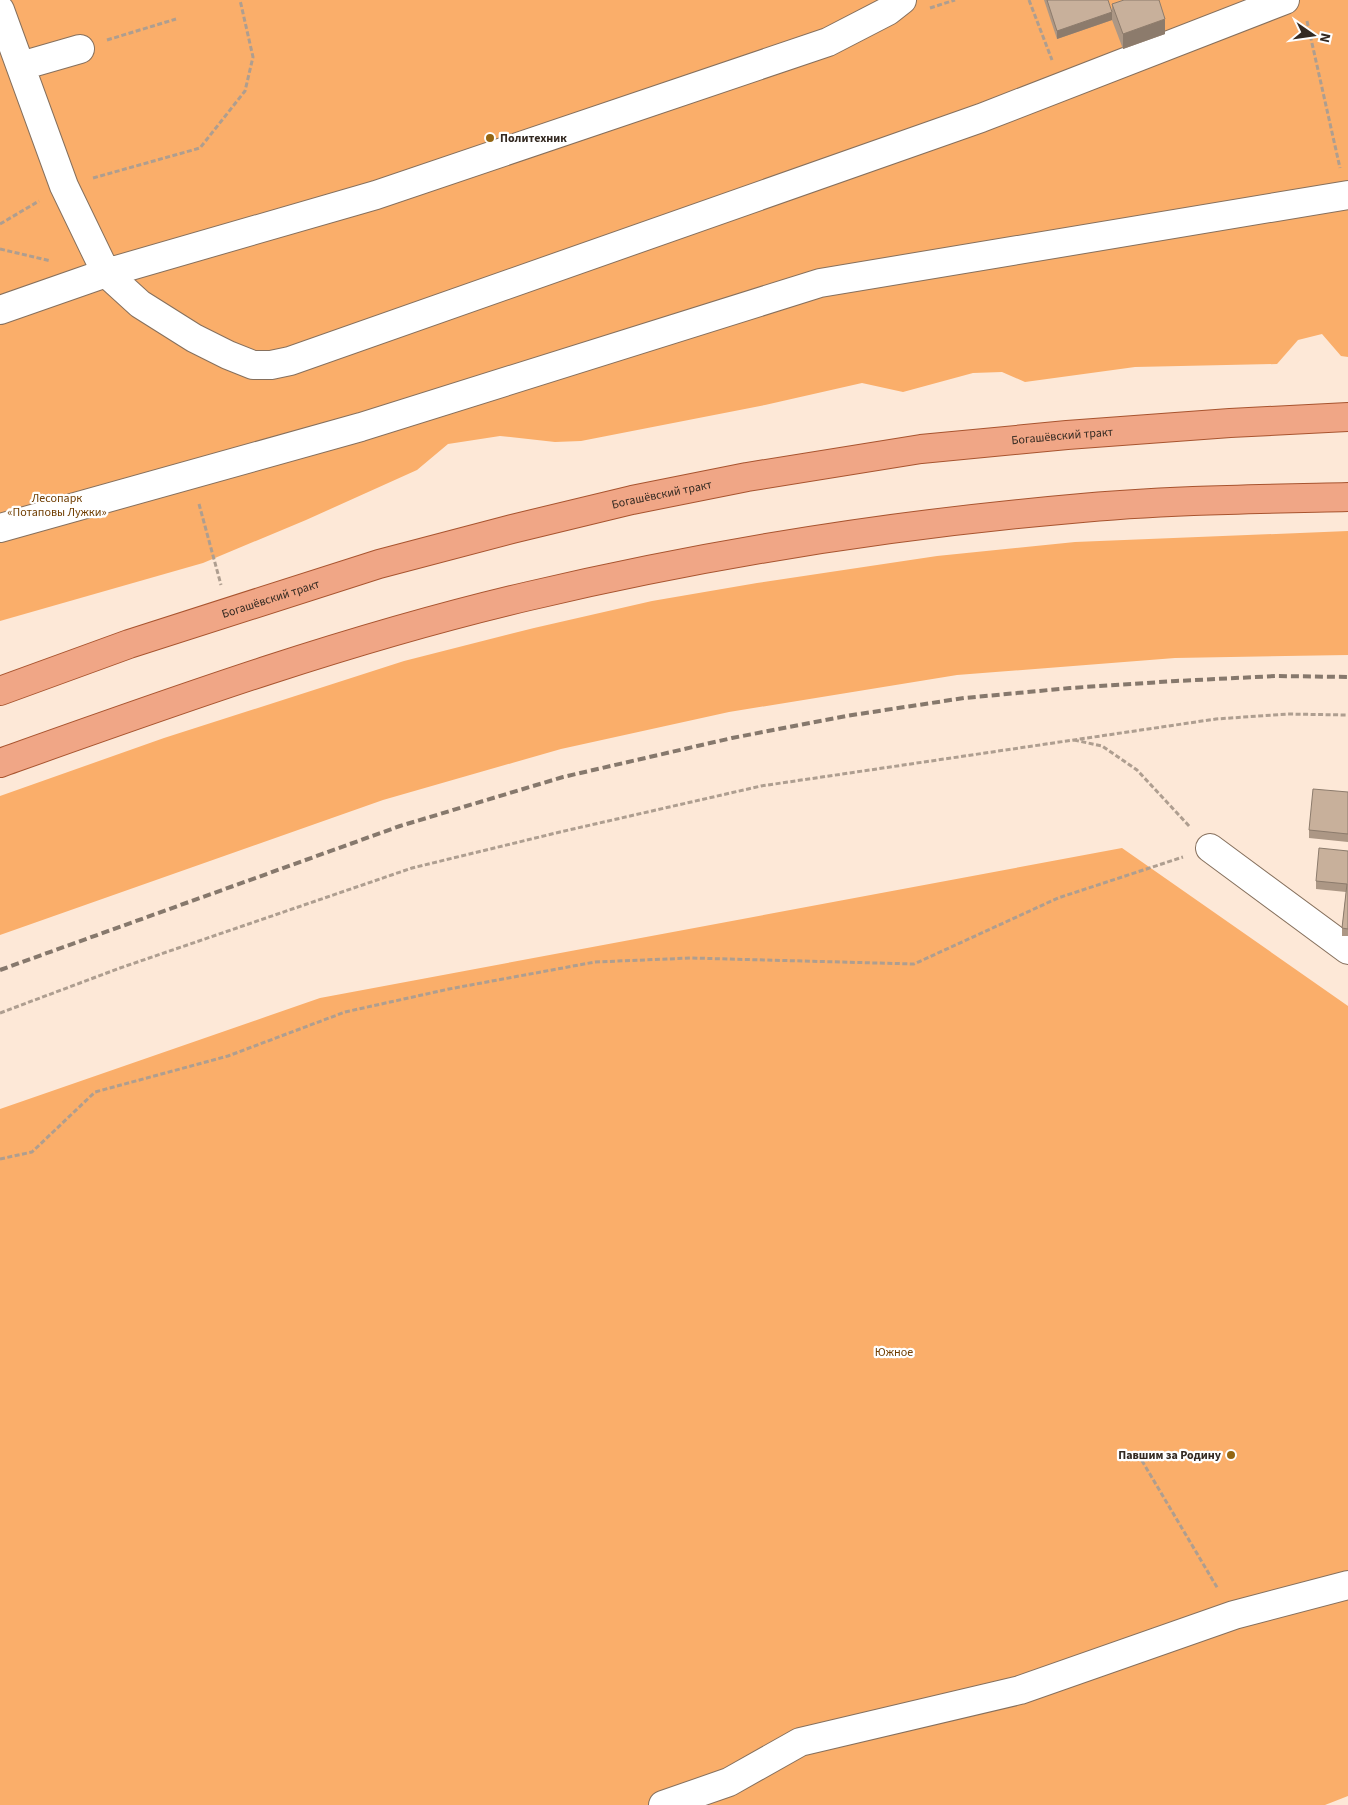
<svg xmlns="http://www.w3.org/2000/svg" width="1348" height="1805" font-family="'Source Sans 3',sans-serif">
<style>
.green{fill:#faae6a}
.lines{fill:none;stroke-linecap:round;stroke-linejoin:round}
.minor-casing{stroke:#86705d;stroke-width:30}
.major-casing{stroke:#a8542f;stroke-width:30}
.path{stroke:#ae9e90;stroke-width:3;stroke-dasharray:5 2.5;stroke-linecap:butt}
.minor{stroke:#fff;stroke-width:28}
.major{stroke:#f0a686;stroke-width:28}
.rail{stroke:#86786c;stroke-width:4;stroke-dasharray:8 4;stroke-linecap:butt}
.wall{fill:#ac9785}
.shaded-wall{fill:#8c7b6c}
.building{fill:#c8b09b;stroke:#8c7b6c}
.poi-dot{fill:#936613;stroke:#fff;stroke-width:2}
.labels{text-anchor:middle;stroke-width:4.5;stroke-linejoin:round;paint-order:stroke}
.poi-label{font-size:12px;font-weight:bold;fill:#342a22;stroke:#fff;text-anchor:start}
.street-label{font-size:12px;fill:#342a22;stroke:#fff}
.park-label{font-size:12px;fill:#703e02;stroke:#fff}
</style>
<rect width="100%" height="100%" fill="#fde8d7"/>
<path class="green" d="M 0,0 L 1348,0 L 1348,357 L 1341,356 L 1322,334 L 1298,340 L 1277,364 L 1135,367 L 1025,382 L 1002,372 L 973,373 L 903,392 L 862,383 L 765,405 L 581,441 L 555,442 L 500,436 L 448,444 L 417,470 L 306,520 L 203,563 L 0,621 Z
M 1348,531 L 1348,655 L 1175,658 L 957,675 L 729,712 L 561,749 L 383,800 L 0,935 L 0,796 L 164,738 L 404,661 L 534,628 L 652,601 L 757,583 L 937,556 L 1075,542 Z
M 1122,848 L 1348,1006 L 1348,1796 L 1325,1805 L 0,1805 L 0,1109 L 320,998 Z"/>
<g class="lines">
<g class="minor-casing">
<path id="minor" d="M 0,10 L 64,186 L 106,273 L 140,304 L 194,338 L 228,355 L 253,365 L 271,365 L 290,361 L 981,118 L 1285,0
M 21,66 L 80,49
M 0,310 L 106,273 L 376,195 L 828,42 L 888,11 L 902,0
M 0,528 L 361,427 L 820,283 L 1348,195
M 1210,848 L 1348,950
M 663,1805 L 729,1782 L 800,1742 L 1020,1690 L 1234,1615 L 1348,1585"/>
</g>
<g class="major-casing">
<g id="major">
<path id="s1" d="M 0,691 L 129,644 L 379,564 L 512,529 L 632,500 L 747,477 L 921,449 L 1067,435 L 1230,423 L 1348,417"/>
<path d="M 0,763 C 174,701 349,638 529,596 C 707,554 889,525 1071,509 C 1162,500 1256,499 1348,497"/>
</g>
</g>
<path class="path" d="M 1029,0 L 1052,60
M 930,8 L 955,0
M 1307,21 L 1340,168
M 107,40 L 176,19
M 93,178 L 200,148 L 245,91 L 253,57 L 240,0
M 0,224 L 39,201
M 0,249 L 51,261
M 199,504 L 221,585
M 1074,740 L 1102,746 L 1137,770 L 1190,827
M 0,1013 L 120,968 L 412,868 L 560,832 L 761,786 L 1216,719 L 1288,714 L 1348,715
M 0,1159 L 32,1152 L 95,1092 L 228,1056 L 345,1012 L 449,989 L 595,962 L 691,958 L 914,964 L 1058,898 L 1183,857
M 1138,1454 L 1218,1589"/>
<use href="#minor" class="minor"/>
<use href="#major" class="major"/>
<path class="rail" d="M 0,970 L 400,826 L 563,777 L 732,738 L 846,716 L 964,698 L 1070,688 L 1176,681 L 1276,676 L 1348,677"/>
</g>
<path class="wall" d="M 1044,0 L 1108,0 L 1112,20 L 1057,39 Z
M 1112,4 L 1165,34 L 1123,49 L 1112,20 Z
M 1348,792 L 1348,842 L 1309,838 L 1309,830 Z
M 1348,851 L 1348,936 L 1342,936 L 1342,928 L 1346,892 L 1316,889 L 1316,881 Z"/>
<path class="shaded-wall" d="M 1112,12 L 1112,20 L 1057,39 L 1057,31 Z
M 1165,19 L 1165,34 L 1123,49 L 1123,34 Z"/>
<path class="building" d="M 1047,0 L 1108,0 L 1112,12 L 1057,31 Z
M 1124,0 L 1159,0 L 1165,19 L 1123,34 L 1112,4 Z
M 1313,789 L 1348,792 L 1348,834 L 1309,830 Z
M 1319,848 L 1348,851 L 1348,929 L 1342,928 L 1347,884 L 1316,881 Z"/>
<g class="poi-dot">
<circle cx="490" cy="138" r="5"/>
<circle cx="1231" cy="1455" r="5"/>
</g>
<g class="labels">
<g class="poi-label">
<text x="500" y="142">Политехник</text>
<text x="1221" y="1459" text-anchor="end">Павшим за Родину</text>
</g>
<g class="street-label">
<text dy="4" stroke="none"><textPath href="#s1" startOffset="1096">Богашёвский тракт</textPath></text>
<text dy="4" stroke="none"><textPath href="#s1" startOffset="691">Богашёвский тракт</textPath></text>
<text dy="4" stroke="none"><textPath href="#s1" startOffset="286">Богашёвский тракт</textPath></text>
</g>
<g class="park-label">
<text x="57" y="502">Лесопарк<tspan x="57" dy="14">«Потаповы Лужки»</tspan></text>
<text x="894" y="1356">Южное</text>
</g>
</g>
<g transform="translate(1313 35) rotate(103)" stroke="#ffffff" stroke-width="4" paint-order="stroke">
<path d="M0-4L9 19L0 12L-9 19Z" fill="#342a22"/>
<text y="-8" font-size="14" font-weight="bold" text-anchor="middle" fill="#342a22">N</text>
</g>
</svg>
